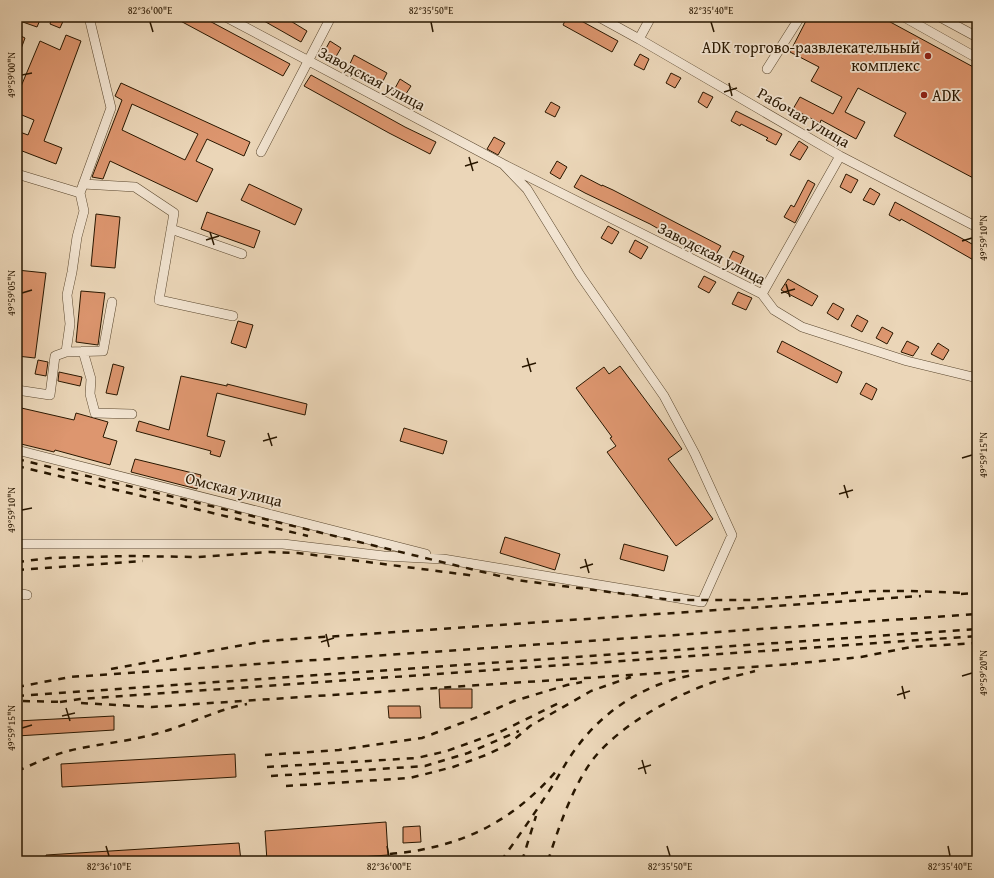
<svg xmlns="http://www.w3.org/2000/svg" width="994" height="878" font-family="'Gentium Book Plus',serif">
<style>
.building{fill:#dd966f;stroke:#291700;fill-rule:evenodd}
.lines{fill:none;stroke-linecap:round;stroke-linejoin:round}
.minor-casing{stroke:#5a472e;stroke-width:10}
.minor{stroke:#f2e4d1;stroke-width:9}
.rail{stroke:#291700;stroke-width:2.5;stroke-dasharray:7 7;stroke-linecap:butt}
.ticks{fill:none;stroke:#291700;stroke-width:1.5}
.poi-dot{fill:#8f2418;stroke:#f2e4d1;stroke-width:1.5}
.labels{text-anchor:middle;stroke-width:3.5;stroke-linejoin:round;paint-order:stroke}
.poi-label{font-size:16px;fill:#291700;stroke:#f2e4d1;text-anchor:end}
.street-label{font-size:16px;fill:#291700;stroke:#f2e4d1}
.neatline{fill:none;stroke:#291700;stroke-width:1.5}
.ticks-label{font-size:10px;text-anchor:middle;fill:#291700}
</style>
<rect width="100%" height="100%" fill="#ebd6b8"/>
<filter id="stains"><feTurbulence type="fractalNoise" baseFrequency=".005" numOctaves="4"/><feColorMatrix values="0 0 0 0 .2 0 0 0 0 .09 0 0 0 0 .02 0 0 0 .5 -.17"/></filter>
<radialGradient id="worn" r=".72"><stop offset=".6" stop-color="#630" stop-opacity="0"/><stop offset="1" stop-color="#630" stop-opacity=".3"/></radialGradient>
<path class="building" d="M 17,17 L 33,17 L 40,20 L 37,27 L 17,20 Z
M 52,17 L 65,17 L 60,28 L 50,24 Z
M 173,17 L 202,17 L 290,64 L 283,76 Z
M 257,17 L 284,17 L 307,31 L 301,42 Z
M 567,17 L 574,17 L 618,41 L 612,52 L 563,25 Z
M 808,17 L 881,17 L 977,69 L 977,180 L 894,136 L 906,113 L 858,88 L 845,112 L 865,122 L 856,139 L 821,120 L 820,123 L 793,109 L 800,97 L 833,114 L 842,97 L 811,81 L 819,67 L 790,52 Z
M 17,34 L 25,38 L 18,57 L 17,57 Z
M 66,35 L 81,41 L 44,141 L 62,148 L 56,164 L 17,149 L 17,131 L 28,135 L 34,120 L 17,113 L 17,96 L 40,41 L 60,50 Z
M 330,41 L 341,48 L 334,60 L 323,54 Z
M 640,54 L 649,59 L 644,70 L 634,65 Z
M 354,55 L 387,73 L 381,85 L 348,68 Z
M 671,73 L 681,78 L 675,88 L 666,83 Z
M 311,75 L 405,127 L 436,142 L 430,154 L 389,133 L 304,86 Z
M 400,79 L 411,86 L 404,97 L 393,92 Z
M 121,83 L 250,142 L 244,156 L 207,139 L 196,161 L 213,169 L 197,202 L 110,161 L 103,179 L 92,177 L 122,100 L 115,96 ZM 132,104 L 198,134 L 185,160 L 122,130 Z
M 703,92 L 713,97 L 707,108 L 698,102 Z
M 551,102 L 560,107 L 555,117 L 545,112 Z
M 736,111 L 782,134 L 776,145 L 766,140 L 768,138 L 741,124 L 740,126 L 731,121 Z
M 494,137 L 505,143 L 498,155 L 487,149 Z
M 799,141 L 808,147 L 800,160 L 790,155 Z
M 557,161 L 567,167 L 560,179 L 550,173 Z
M 846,174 L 858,180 L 851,193 L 840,187 Z
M 581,175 L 602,186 L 602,185 L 613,190 L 721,246 L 714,258 L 694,246 L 671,236 L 650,224 L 585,193 L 574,187 Z
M 808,180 L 815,184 L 795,223 L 784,217 L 791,205 L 794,207 Z
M 249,184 L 302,209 L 295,225 L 241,200 Z
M 870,188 L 880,194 L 874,205 L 863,200 Z
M 895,202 L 972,244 L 977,234 L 977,262 L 928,234 L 901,219 L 900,221 L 889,215 Z
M 207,212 L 260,231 L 254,248 L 201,229 Z
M 96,214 L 120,217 L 115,268 L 91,266 Z
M 608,226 L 619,232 L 612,244 L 601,238 Z
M 635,240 L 648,247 L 641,259 L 629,252 Z
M 733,251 L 744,256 L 738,269 L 727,263 Z
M 17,270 L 46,273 L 35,358 L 17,356 Z
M 704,276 L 716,282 L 709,293 L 698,287 Z
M 788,279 L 818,296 L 812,306 L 781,290 Z
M 81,291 L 105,293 L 98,345 L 76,342 Z
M 738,292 L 752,298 L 746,310 L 732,304 Z
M 833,303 L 844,309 L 838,320 L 827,313 Z
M 857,315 L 868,321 L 862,332 L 851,326 Z
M 238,321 L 253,325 L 246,348 L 231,343 Z
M 882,327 L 893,333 L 887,344 L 876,338 Z
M 782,341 L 842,372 L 837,383 L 777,352 Z
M 907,341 L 919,347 L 913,356 L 901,352 Z
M 938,343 L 949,350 L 943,360 L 931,354 Z
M 38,360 L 48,362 L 46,376 L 35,374 Z
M 113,364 L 124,367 L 117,395 L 106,393 Z
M 620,366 L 682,449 L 668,459 L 713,519 L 676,546 L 607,452 L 616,446 L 610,438 L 612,437 L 576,388 L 604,367 L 609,374 Z
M 59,372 L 82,377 L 80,386 L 58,381 Z
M 181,376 L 227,386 L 227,384 L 307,404 L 305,415 L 217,393 L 207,436 L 225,441 L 220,457 L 210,454 L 211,451 L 136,431 L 139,421 L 169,430 Z
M 866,383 L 877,389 L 872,400 L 860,394 Z
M 17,407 L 74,420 L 76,413 L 108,422 L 103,437 L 117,441 L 110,465 L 55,450 L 54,452 L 17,443 Z
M 404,428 L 447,441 L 443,454 L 400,441 Z
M 135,459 L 201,475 L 197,489 L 131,472 Z
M 505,537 L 560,554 L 555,570 L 500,553 Z
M 624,544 L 668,556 L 664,571 L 620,559 Z
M 439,689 L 472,689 L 472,708 L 440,708 Z
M 388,706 L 420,706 L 421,718 L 389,718 Z
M 114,716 L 114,730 L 17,736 L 17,721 Z
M 235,754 L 236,777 L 62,787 L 61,764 Z
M 386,822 L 388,855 L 305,861 L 267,861 L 265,831 Z
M 420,826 L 421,842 L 403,843 L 403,827 Z
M 239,843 L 241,861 L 46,861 L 46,855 Z"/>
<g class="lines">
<g class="minor-casing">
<path id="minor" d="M 226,17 L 503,164 L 762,294 L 774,310 L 802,327 L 907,361 L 977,378
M 599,17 L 639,39 L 840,156 L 977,227
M 904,17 L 977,58
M 940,17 L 977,37
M 639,39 L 651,17
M 767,69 L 800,17
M 261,152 L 331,17
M 17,174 L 80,193 L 111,108 L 89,17
M 83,184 L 135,187 L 174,213 L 159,300 L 233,316
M 80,193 L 84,211 L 77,237 L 72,272 L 67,295 L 70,324 L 66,352 L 103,351 L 112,302
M 171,229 L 242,254
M 762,294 L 840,156
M 83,351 L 91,379 L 90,394 L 95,413 L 132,414
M 17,390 L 50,395 L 55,356 L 66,352
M 17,450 L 426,554
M 17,544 L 283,544 L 384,556 L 443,559 L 702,602 L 732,535 L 695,454 L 664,396 L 580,275 L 527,189 L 503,164
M 17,593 L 27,595"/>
</g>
<use href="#minor" class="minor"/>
<path class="rail" d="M 17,459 L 516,580 L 672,600 L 752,600 L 873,591 L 908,591 L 965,593
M 17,466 L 308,536
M 17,562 L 50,558 L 129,556 L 197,557 L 270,552 L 298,553 L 476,576
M 17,570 L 143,561
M 961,594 L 977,593
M 791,664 L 861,657 L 911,647 L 977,643
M 111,669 L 265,641 L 921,596
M 17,687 L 70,677 L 977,614
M 17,696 L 977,629
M 23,701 L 65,702
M 60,702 L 80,699 L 977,636
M 81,703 L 152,707 L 795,664
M 265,755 L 339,750 L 422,738 L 480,716 L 514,701 L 567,685 L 582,682
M 267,767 L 417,758 L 447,751 L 502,731 L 563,701
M 17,771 C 34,764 50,756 68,751 C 96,744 126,742 155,734 C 186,726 215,710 247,704
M 271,776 L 425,766 L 468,753 L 519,731
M 286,786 L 410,778 L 453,767 L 486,755 L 509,744 L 530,726 L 591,691 L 631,677
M 390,854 C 460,848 513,822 558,769
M 501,861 C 518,837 535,813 551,788 C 560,774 567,760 577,747 C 605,709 647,683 693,675
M 522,861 L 536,816
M 548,861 C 558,829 573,785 594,758 C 621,725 671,697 711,683 C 725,678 741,675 755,671"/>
</g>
<path class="ticks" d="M 150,22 L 153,32M 431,22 L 433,32M 711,22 L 714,32M 22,75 L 32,73M 729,83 L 732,96M 724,92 L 737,88M 469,157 L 473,171M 465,166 L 478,162M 210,232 L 214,245M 206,240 L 219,236M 962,241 L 972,238M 786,284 L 790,297M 22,293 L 32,290M 781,293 L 795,289M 527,358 L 531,372M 522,367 L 536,363M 268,433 L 272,446M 263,441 L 277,437M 962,458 L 972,455M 844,485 L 848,498M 839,494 L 853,490M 22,510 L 32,508M 585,559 L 589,573M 580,568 L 593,564M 326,634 L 329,647M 321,642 L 334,638M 962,676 L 972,673M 902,686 L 905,699M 897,695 L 910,691M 66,708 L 70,721M 62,716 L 75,713M 22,728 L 32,725M 642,760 L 646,774M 638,769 L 651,765M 106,846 L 109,856M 387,846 L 389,856M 667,846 L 670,856M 948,846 L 950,856"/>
<g class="poi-dot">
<circle cx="928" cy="56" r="4"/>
<circle cx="924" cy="95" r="4"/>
</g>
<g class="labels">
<g class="poi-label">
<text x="920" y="53">ADK торгово-развлекательный<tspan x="920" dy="18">комплекс</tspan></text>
<text x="932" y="101" text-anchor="start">ADK</text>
</g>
<g class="street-label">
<text transform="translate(372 78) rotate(28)" y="6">Заводская улица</text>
<text transform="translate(804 117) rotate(30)" y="6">Рабочая улица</text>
<text transform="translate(712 253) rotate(27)" y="6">Заводская улица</text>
<text transform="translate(234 489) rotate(14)" y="6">Омская улица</text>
</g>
</g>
<rect width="994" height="878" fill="none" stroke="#ebd6b8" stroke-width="44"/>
<rect x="22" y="22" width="950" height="834" class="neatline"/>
<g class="ticks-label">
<text x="150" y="14">82°36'00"E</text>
<text x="431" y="14">82°35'50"E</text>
<text x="711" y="14">82°35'40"E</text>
<text transform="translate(11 75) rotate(-90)" y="4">49°59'00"N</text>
<text transform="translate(983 238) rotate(-90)" y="4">49°59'10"N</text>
<text transform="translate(11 293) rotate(-90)" y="4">49°59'05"N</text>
<text transform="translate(983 455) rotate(-90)" y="4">49°59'15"N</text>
<text transform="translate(11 510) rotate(-90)" y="4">49°59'10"N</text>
<text transform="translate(983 673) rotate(-90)" y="4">49°59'20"N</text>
<text transform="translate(11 728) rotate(-90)" y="4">49°59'15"N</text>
<text x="109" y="870">82°36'10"E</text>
<text x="389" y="870">82°36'00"E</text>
<text x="670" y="870">82°35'50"E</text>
<text x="950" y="870">82°35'40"E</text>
</g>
<rect width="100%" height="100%" filter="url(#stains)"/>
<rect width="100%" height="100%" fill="url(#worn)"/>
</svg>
